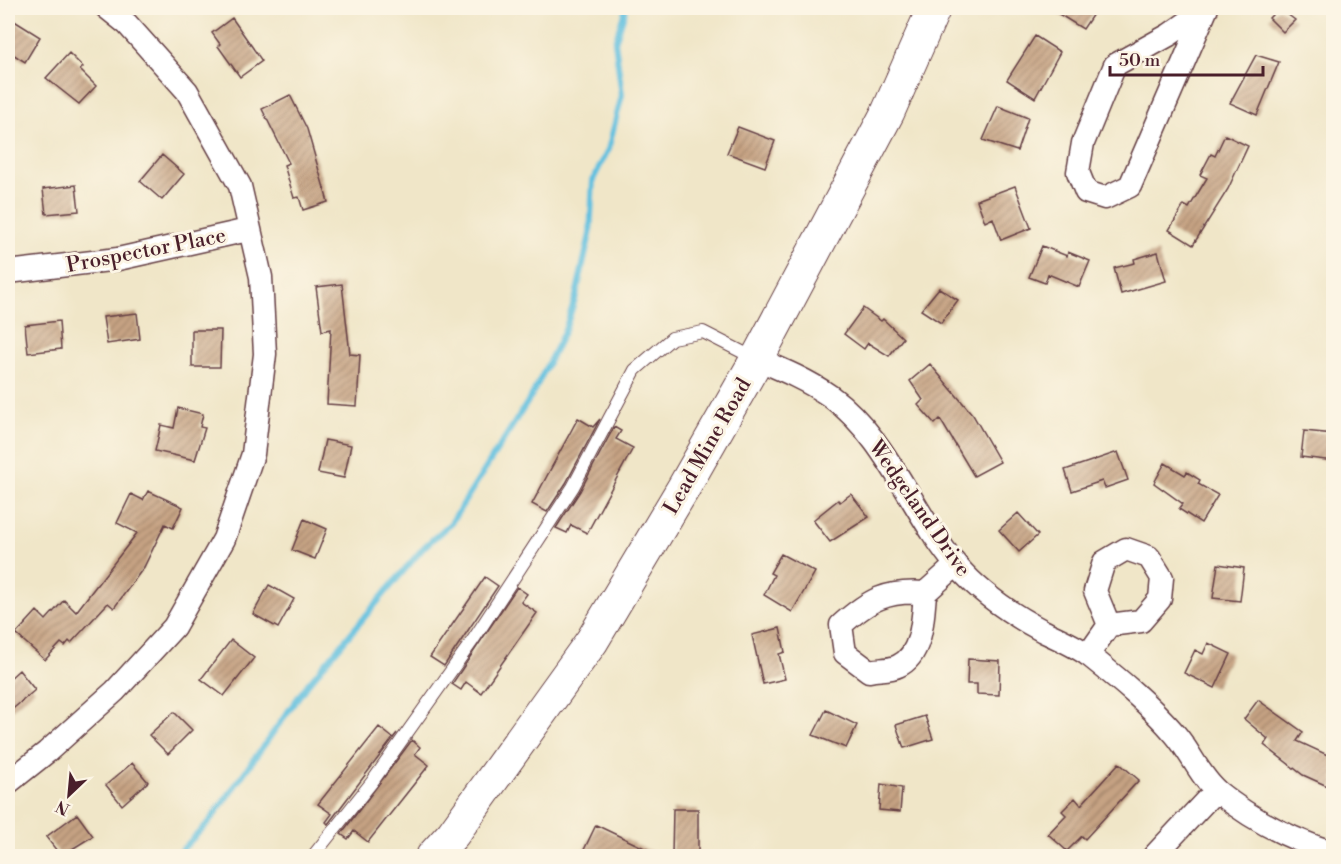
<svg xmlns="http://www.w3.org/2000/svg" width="1341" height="864" font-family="'Libre Bodoni',serif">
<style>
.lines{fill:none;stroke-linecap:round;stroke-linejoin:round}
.stream{stroke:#61c0df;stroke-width:6}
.building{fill:url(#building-hatch)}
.service-casing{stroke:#633d43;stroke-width:14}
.minor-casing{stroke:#633d43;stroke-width:25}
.secondary-casing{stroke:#633d43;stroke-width:35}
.service{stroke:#fff;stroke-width:12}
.minor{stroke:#fff;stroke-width:22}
.secondary{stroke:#fff;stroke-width:33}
.labels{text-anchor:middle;stroke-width:6;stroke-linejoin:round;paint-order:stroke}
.street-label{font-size:21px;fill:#4a1f2b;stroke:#fcf5e5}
</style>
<defs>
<pattern id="building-hatch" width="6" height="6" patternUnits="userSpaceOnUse" patternTransform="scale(1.5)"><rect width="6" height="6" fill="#c6a383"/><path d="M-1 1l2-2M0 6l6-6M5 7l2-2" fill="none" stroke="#a3846b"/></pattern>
</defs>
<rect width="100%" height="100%" fill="#fcf5e5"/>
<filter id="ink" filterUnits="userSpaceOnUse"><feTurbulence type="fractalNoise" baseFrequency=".0167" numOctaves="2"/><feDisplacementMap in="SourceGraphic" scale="12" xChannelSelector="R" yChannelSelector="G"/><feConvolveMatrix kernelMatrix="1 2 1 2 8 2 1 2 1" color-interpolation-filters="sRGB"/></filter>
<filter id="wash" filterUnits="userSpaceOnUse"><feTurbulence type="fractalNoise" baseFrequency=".008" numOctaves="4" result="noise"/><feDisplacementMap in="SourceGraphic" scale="24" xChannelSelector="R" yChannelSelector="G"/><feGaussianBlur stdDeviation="1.35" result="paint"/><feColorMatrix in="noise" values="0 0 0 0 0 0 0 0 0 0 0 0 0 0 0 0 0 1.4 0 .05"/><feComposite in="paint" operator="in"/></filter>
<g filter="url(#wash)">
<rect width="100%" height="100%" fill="#f0e6c8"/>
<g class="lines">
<path class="stream" d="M 176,856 L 209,822 L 307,685 L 424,547 L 451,523 L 532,395 L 565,330 L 576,296 L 590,234 L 593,180 L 608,150 L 622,95 L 615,42 L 626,8"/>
</g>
<g id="blocks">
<path class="building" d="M 1049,8 L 1097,8 L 1083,29 Z
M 1279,8 L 1295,20 L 1283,32 L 1269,18 Z
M 8,17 L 40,37 L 25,62 L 8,51 Z
M 232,18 L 262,61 L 240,77 L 218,46 L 220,44 L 212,33 Z
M 1035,36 L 1060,52 L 1035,98 L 1007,80 Z
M 69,53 L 83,67 L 80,70 L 96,86 L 79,104 L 46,78 Z
M 1256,55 L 1279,62 L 1257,115 L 1230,103 Z
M 290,95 L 307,129 L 328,202 L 303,210 L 299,197 L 294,198 L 284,165 L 289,163 L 262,109 Z
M 998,106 L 1028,118 L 1017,151 L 983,140 Z
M 738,127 L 775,141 L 765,167 L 727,153 Z
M 1225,135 L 1248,146 L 1228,189 L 1193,245 L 1169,230 L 1184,205 L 1189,208 L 1207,178 L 1200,175 L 1211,154 L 1215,156 Z
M 162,155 L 184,174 L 162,200 L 140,181 Z
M 76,185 L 79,211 L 46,214 L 43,189 Z
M 1015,186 L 1031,228 L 1001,240 L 993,218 L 985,222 L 977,200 Z
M 1042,246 L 1067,256 L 1068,252 L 1090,261 L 1079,287 L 1048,274 L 1045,283 L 1029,277 Z
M 1158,252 L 1166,281 L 1121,294 L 1114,268 L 1135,263 L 1134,259 Z
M 342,284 L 350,354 L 360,355 L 357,406 L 327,404 L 331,329 L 322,331 L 316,287 Z
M 939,288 L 958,300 L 941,323 L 921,310 Z
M 863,308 L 881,321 L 883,319 L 903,338 L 889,356 L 868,343 L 864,349 L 844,334 Z
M 137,313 L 140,339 L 107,344 L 103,317 Z
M 59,321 L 61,349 L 28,353 L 25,325 Z
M 192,330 L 221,330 L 220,367 L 192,367 Z
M 930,364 L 973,415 L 1000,462 L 974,476 L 940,419 L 935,424 L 918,405 L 923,400 L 910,381 Z
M 178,408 L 203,414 L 200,427 L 205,428 L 195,460 L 155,451 L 161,425 L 174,428 Z
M 578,418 L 593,427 L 600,419 L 566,483 L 547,512 L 532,504 Z
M 614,427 L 621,431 L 616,439 L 633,448 L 587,533 L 571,525 L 567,533 L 556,528 L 580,491 Z
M 1304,431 L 1334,434 L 1334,461 L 1301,457 Z
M 325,440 L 351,445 L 344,478 L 318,473 Z
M 1118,452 L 1128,480 L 1105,488 L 1102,481 L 1072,491 L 1065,470 Z
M 1165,463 L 1185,475 L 1187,472 L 1200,480 L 1198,484 L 1218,495 L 1201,523 L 1179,509 L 1183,504 L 1154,483 Z
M 148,491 L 183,507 L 173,528 L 165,524 L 144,567 L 114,608 L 108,603 L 71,643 L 69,641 L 65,646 L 61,643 L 45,660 L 16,634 L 37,611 L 46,620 L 64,600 L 76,612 L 137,533 L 117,523 L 131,494 L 143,500 Z
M 851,494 L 869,517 L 830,542 L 813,520 L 838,500 L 840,502 Z
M 1018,513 L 1038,535 L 1019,552 L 999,530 Z
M 304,519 L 327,529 L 315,559 L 292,550 Z
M 781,554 L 815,572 L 792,612 L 764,595 L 774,575 L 770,573 Z
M 1218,564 L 1244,568 L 1240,601 L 1213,598 Z
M 485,577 L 498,586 L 444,666 L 430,657 Z
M 269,585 L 294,599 L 278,628 L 253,614 Z
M 517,587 L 527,594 L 521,602 L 537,613 L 481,693 L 466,682 L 461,690 L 452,684 Z
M 780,628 L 785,652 L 779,654 L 785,679 L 763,684 L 752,635 Z
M 231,640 L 254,658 L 224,696 L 201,679 Z
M 1208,643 L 1231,654 L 1215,688 L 1184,673 L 1195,650 L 1203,654 Z
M 968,659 L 1000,661 L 999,695 L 977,694 L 977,684 L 967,684 Z
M 19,670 L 35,690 L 8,713 L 8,680 Z
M 1258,700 L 1303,732 L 1297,741 L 1334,758 L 1334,789 L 1303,775 L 1264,745 L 1268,739 L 1244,719 Z
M 826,710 L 857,725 L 846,748 L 813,735 Z
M 174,712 L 192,730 L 168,754 L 149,735 Z
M 925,716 L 933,739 L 904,748 L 896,725 Z
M 379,727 L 393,738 L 397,733 L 328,824 L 326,822 L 332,814 L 318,804 Z
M 412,740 L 420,747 L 415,754 L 429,765 L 368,842 L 354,831 L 348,839 L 341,834 Z
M 132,763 L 148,782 L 122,805 L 106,785 Z
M 1119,763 L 1139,780 L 1085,839 L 1082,836 L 1067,851 L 1048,834 L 1066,815 L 1062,811 L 1075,798 L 1081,805 Z
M 881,784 L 902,788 L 900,812 L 879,810 Z
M 673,809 L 698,809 L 698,856 L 672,856 Z
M 77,814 L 93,836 L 61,856 L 46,837 Z
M 596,825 L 661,856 L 581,856 Z"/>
</g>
</g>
<g filter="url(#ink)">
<use href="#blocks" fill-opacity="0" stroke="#633d43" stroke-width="1.5"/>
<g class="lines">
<g class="service-casing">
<path id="service" d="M 313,856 L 372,782 L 473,640 L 573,487 L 635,370 L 672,338 L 703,332 L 756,359"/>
</g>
<g class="minor-casing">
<path id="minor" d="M 1205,10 L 1169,35 L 1115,65 L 1083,143 L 1078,172 L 1086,192 L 1105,198 L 1130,186 L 1207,8
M 8,272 L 118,259 L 248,230
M 757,359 C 783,370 807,380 830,396 C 888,438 912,513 957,566 C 981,594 1011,614 1043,631 C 1059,639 1077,646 1091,657 C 1121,681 1150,705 1175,734 C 1190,751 1200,777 1218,792 C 1252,820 1292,840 1334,853
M 925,593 C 923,616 923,655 898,666 C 890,670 878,669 869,671 L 845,653 L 841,625 C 869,600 886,590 925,593 L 956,565
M 1088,655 L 1109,625 L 1141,621 L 1160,599 L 1162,578 L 1149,557 L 1126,549 L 1104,562 L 1095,591 L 1109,625
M 8,783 L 47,752 L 115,691 L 174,627 L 224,539 L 253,454 L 265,354 L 261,277 L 240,186 L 187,91 L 127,24 L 107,8
M 1154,856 L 1216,790"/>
</g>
<g class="secondary-casing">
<path id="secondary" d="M 433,856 L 453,834 L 592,641 L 684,487 L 757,359 L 888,112 L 934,8"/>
</g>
<use href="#service" class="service"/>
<use href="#minor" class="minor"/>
<use href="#secondary" class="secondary"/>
</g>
</g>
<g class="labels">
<g class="street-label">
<text transform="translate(146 250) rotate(-11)" y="7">Prospector Place</text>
<text transform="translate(707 446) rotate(-60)" y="7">Lead Mine Road</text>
<text transform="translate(920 508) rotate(55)" y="7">Wedgeland Drive</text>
</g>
</g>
<rect width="1341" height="864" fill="none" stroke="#fcf5e5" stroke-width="30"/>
<g transform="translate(69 795) rotate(206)" stroke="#fcf5e5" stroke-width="4.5" paint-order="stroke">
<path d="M0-4.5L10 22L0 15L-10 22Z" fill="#4a1f2b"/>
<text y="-9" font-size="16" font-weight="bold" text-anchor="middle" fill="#4a1f2b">N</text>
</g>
<path d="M1110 66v9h153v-9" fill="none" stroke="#4a1f2b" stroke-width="3"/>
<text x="1119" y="66" font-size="18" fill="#4a1f2b" stroke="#fcf5e5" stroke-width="4.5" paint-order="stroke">50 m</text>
</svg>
